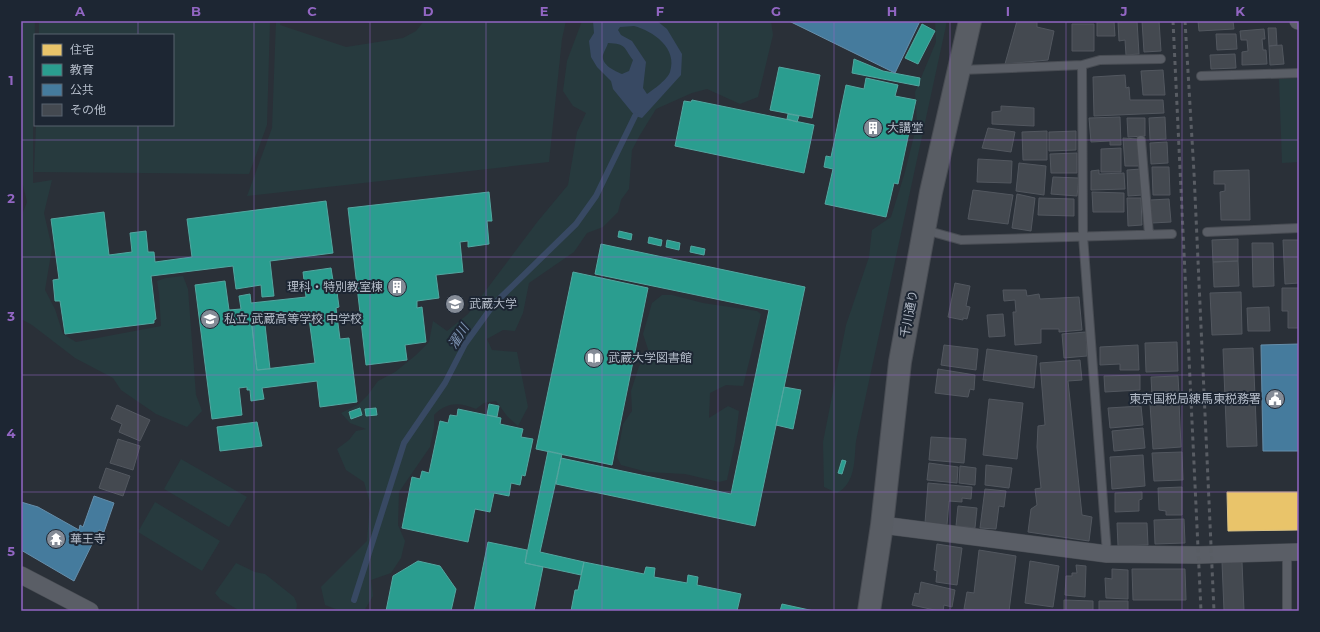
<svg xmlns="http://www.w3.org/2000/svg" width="1320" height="632" font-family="Montserrat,'Noto Sans JP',sans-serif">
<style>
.green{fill:#273a3e}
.water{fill:#384963;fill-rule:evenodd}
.homes{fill:#e9c46a;stroke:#d9c286}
.schools{fill:#2a9d8f;stroke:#53a6a0;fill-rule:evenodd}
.public{fill:#457b9d;stroke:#668eaa}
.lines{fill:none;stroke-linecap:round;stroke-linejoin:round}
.stream{stroke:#384963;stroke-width:6}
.building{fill:#444950;stroke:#52575f}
.service-casing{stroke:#484c53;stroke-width:10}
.minor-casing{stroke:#484c53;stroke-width:18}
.secondary-casing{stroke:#484c53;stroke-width:24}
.service{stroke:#5a5e66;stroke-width:8}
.minor{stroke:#5a5e66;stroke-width:17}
.secondary{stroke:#595d64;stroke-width:22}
.rail{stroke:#595d64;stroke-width:3;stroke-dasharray:4 4;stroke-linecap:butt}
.grid{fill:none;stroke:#9266c3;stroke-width:1;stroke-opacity:0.55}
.labels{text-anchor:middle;stroke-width:4;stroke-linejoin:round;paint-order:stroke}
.poi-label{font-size:12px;fill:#b4bcc9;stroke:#1d2633;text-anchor:start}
.street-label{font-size:12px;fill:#b4bcc9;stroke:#1d2633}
.water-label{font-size:13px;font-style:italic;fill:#7c92b1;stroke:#1d2633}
.neatline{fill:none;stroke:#9266c3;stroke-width:1.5}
.grid-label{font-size:13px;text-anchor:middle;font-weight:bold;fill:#9266c3}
</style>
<rect width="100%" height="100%" fill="#2a3038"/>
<path class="green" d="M 21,21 L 35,21 L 33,112 L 33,183 L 52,180 L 44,213 L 52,248 L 45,290 L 55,309 L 63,334 L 76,342 L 161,326 L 159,294 L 157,281 L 166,278 L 183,276 L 188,289 L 196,395 L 202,411 L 187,427 L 156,414 L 121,390 L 113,378 L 75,358 L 32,325 L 21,319 L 21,217 L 27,202 L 21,177 Z
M 39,21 L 270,21 L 267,125 L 249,174 L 34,172 L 36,125 L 173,125 L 173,35 L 39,35 Z
M 276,21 L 281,21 L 280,25 L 346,47 L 403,38 L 416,31 L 424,21 L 566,21 L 562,39 L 549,162 L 247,196 L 272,128 Z
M 582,21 L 771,21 L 773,35 L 758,97 L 740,104 L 707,89 L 692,93 L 656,109 L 640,135 L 632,150 L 629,189 L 621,200 L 618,212 L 603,227 L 587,233 L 574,252 L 529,283 L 523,313 L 515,331 L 503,330 L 487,339 L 492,350 L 517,352 L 528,407 L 518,426 L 507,416 L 496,401 L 484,403 L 476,409 C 459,402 447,402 434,415 L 434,428 L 430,447 L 399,492 L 398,525 L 405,541 L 401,558 L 391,573 L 371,580 L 373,596 L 364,611 L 341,611 L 325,605 L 321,587 L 367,541 L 370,503 L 364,482 L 346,470 L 337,449 L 349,440 L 356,431 L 366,429 L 350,423 L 341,413 L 359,404 L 367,396 L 378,381 L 395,372 L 416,355 L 429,342 L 433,321 L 447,331 L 468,314 L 538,221 L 568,185 L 577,132 L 586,113 L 573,106 L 563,91 L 567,61 Z
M 935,21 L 947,21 L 856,441 C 854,460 856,483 837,493 L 824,487 L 823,442 L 846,325 L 869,257 L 872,230 L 891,217 L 905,172 L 917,124 L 915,92 L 936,42 Z
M 1299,78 L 1299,162 L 1282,163 L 1279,79 Z
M 662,295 L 672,295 L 703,303 L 757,311 L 761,314 L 743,386 L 726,385 L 710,393 L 709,418 L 728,406 L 739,411 L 735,442 L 727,480 L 719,482 L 685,474 L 647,472 L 621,465 L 617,457 L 623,424 L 632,411 L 631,391 L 639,366 L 650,355 L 643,334 L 652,303 Z
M 181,459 L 247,497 L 229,527 L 164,489 Z
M 155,502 L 220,541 L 202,571 L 138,532 Z
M 236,563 L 255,572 L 265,574 L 294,597 L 297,604 L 296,611 L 240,611 L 220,599 L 215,593 Z"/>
<path class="water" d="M 593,21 L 657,21 L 667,29 L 682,54 L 681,75 L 642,118 L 635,116 L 613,89 L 611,81 L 597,67 L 591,57 L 589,41 L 594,33 ZM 634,26 C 653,31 678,48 670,72 C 668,79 653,90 647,94 L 643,88 L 646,62 L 632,41 L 621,35 L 618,30 L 620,27 ZM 608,43 C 627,44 623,47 633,60 L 629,71 L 622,74 C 615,71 601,65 603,55 C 604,51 607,47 608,43 Z"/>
<path class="homes" d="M 1227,492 L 1299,492 L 1299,530 L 1228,531 Z"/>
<path class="schools" d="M 922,24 L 935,31 L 918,64 L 905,58 Z
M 854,59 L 883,71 L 920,78 L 919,86 L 852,73 Z
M 779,67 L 820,75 L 812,118 L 770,110 Z
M 866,78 L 898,85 L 895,96 L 916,100 L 898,184 L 894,183 L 886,217 L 825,204 L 833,169 L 824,167 L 826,156 L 831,157 L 846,85 L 864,89 Z
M 692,100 L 814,125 L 804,173 L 675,146 L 684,101 L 691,102 Z
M 788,114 L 799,116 L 797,122 L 787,119 Z
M 489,192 L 492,221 L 487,221 L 489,244 L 468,247 L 468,241 L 460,242 L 463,272 L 436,275 L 439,298 L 417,301 L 417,308 L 422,307 L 426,342 L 405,345 L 407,360 L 366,365 L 348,208 Z
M 326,201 L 333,253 L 270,261 L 274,296 L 262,297 L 261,285 L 236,289 L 233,266 L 151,276 L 156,319 L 154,320 L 154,323 L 65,334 L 60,301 L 55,301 L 53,280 L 59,279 L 51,219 L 104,212 L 109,255 L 132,252 L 130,233 L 146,231 L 148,252 L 154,252 L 155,262 L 192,257 L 187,219 Z
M 619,231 L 632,234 L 631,240 L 618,237 Z
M 649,237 L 662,240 L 661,246 L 648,243 Z
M 667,240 L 680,243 L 679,250 L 666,247 Z
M 601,244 L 805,287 L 755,526 L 556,484 L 561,458 L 731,494 L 769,310 L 595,274 Z
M 691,246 L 705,249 L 704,255 L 690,252 Z
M 331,268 L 335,293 L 337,292 L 339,307 L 336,308 L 340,339 L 349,338 L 357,402 L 320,407 L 317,381 L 262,388 L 264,399 L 251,401 L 250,390 L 247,390 L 247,387 L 239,388 L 242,415 L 212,419 L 195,285 L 225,281 L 229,310 L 241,309 L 239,296 L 250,294 L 251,303 L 306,297 L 303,272 ZM 308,311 L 315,363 L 257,370 L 251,318 Z
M 573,272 L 648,288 L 612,465 L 536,449 Z
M 264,316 L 270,369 L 257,370 L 251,318 Z
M 784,387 L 801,390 L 793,429 L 776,425 Z
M 489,404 L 499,406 L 497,417 L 487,415 Z
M 360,408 L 362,415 L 351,419 L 349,412 Z
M 376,408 L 377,415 L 366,416 L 365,409 Z
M 458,409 L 501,418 L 500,424 L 523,429 L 521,437 L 533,439 L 525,476 L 522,475 L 520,485 L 511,483 L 509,496 L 494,493 L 490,512 L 475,509 L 468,542 L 402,528 L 412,477 L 420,479 L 422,471 L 429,473 L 440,421 L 448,423 L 450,415 L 457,416 Z
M 257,422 L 262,446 L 220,451 L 217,427 Z
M 548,451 L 562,454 L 540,552 L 584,562 L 581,575 L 525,563 Z
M 842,460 L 846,461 L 842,474 L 838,473 Z
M 488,542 L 527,550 L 525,563 L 543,567 L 534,611 L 474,611 Z
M 418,561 L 440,566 L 456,589 L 451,611 L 386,611 L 393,576 Z
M 584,562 L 644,574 L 646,567 L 655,568 L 654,577 L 687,583 L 688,575 L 698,577 L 697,585 L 741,594 L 737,611 L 571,611 L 575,590 L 578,590 Z
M 782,604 L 814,611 L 780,611 Z"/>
<path class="public" d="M 789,21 L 920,21 L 895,73 Z
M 1299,344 L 1299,451 L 1263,451 L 1261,345 Z
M 94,496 L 114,503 L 104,532 L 99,530 L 74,581 L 21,550 L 21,502 L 38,507 L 79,530 L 80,525 L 83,527 Z"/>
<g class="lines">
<path class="stream" d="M 354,600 L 404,443 L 445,383 L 465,344 L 494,304 L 576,224 L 596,196 L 635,116"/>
</g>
<path class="building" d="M 1017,21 L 1037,21 L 1037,27 L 1054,31 L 1048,60 L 1005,64 Z
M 1097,21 L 1114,21 L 1115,36 L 1097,36 Z
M 1137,21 L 1139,54 L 1126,55 L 1125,40 L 1119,41 L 1118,22 Z
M 1142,21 L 1159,21 L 1161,51 L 1144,52 Z
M 1198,21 L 1233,21 L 1234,29 L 1199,31 Z
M 1072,24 L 1094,24 L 1094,51 L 1072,51 Z
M 1268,28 L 1276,28 L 1277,45 L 1269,46 Z
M 1264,29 L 1265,39 L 1262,39 L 1263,50 L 1266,50 L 1267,64 L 1242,65 L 1242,52 L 1248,51 L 1247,40 L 1241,40 L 1240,31 Z
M 1216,34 L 1236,34 L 1237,49 L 1217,50 Z
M 1282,45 L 1284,64 L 1270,65 L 1269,46 Z
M 1235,54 L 1236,68 L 1211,69 L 1210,55 Z
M 1163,70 L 1165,95 L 1143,95 L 1141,71 Z
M 1125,75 L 1126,88 L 1129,87 L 1130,100 L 1163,100 L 1164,113 L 1094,116 L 1093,77 Z
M 1001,106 L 1034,108 L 1034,126 L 992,124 L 992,112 L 1001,111 Z
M 1120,117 L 1121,145 L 1110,145 L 1110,141 L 1091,142 L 1089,118 Z
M 1165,117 L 1166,139 L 1150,140 L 1149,118 Z
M 1127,118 L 1145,118 L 1145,136 L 1128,137 Z
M 988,128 L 1015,132 L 1011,152 L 982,148 Z
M 1047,131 L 1047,160 L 1023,160 L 1022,132 Z
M 1076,131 L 1076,150 L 1049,151 L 1049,132 Z
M 1123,138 L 1138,139 L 1140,166 L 1125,166 Z
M 1167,142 L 1168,163 L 1151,164 L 1150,143 Z
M 1121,148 L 1121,172 L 1101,172 L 1101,149 Z
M 1077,153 L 1077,173 L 1051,173 L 1050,154 Z
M 978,159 L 1012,161 L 1011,183 L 977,182 Z
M 1019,163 L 1046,166 L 1044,195 L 1016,191 Z
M 1152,167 L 1169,167 L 1170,195 L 1153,195 Z
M 1141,169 L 1143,195 L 1128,196 L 1127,170 Z
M 1099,170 L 1099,174 L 1124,173 L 1125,189 L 1091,190 L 1091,171 Z
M 1249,170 L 1250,220 L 1221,220 L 1220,192 L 1225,191 L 1225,184 L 1214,184 L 1214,171 Z
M 1053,177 L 1079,178 L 1077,196 L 1051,194 Z
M 973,190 L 1013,195 L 1008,224 L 968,219 Z
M 1092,192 L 1124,193 L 1124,212 L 1093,212 Z
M 1017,194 L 1035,198 L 1031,231 L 1012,228 Z
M 1039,198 L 1074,199 L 1074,216 L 1038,215 Z
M 1127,198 L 1141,198 L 1142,225 L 1128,226 Z
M 1169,199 L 1171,222 L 1152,223 L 1150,200 Z
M 1238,239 L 1238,261 L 1213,262 L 1212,240 Z
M 1283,240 L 1299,240 L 1299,283 L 1285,284 Z
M 1252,243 L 1273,243 L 1274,286 L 1253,287 Z
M 1238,261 L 1239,286 L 1214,287 L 1213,262 Z
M 955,283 L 970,286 L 966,306 L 970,307 L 967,319 L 963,318 L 963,320 L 948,317 Z
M 1282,288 L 1299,288 L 1299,328 L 1288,328 L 1288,311 L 1282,311 Z
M 1003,290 L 1026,290 L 1027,296 L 1039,294 L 1040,299 L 1079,297 L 1082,330 L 1059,332 L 1059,329 L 1041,329 L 1041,343 L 1015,345 L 1013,312 L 1016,312 L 1015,300 L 1004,301 Z
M 1241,292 L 1242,334 L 1212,335 L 1210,293 Z
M 1269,307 L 1270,331 L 1248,331 L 1247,308 Z
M 1003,314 L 1005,336 L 989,337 L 987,315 Z
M 1086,332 L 1087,356 L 1064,358 L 1062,334 Z
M 1177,342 L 1178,371 L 1146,372 L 1145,343 Z
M 944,345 L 978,349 L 976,370 L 941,365 Z
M 1138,345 L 1139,370 L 1120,370 L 1120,364 L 1100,365 L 1100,347 Z
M 1253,348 L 1257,446 L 1227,447 L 1223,349 Z
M 987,349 L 1037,356 L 1034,388 L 983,380 Z
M 1080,360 L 1082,380 L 1068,381 L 1082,515 L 1092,517 L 1089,541 L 1028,532 L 1031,509 L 1037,505 L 1035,489 L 1041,488 L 1037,447 L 1038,426 L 1045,425 L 1040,363 Z
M 938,369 L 975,375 L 974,390 L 970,389 L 968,397 L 935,393 Z
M 1140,375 L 1140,390 L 1105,392 L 1104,376 Z
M 1178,376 L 1179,395 L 1152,396 L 1151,377 Z
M 989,399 L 1023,403 L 1017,459 L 983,455 Z
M 1179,402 L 1181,447 L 1153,449 L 1150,404 Z
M 117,405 L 150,420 L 140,441 L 119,432 L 122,424 L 111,419 Z
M 1141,406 L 1143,425 L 1110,428 L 1108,408 Z
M 1143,428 L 1145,448 L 1114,451 L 1112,431 Z
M 931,437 L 966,439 L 964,463 L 929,460 Z
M 118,439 L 140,446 L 133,470 L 110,463 Z
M 1182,452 L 1183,480 L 1154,481 L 1152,453 Z
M 1143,455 L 1145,486 L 1112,489 L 1110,457 Z
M 929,463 L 958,467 L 957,483 L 927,480 Z
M 986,465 L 1012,468 L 1009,488 L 985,485 Z
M 960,466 L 976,468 L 975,485 L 959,483 Z
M 106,468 L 130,476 L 123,496 L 99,488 Z
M 928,483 L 972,487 L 971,499 L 962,498 L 962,502 L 949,501 L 947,525 L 925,523 Z
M 1182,487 L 1182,515 L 1166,515 L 1166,511 L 1159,510 L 1158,488 Z
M 985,489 L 1006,491 L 1004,507 L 999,506 L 996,529 L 980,528 Z
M 1142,492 L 1142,499 L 1139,500 L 1139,511 L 1115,512 L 1115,493 Z
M 958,506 L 977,508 L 975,528 L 956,526 Z
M 1184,519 L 1185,543 L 1155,544 L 1154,520 Z
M 1117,523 L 1147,523 L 1148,545 L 1118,546 Z
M 937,544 L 962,548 L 957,585 L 936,582 L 937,571 L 934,570 Z
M 979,550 L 1016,556 L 1009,611 L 979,611 L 964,609 L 967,592 L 974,593 Z
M 1030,561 L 1059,566 L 1053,607 L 1025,603 Z
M 1222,562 L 1242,562 L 1244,611 L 1224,611 Z
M 1076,565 L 1086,566 L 1085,597 L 1065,595 L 1066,576 L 1072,576 L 1072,573 L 1077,573 Z
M 1112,569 L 1128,570 L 1128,599 L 1106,598 L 1105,578 L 1112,579 Z
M 1132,569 L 1185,569 L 1186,600 L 1133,600 Z
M 921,582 L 955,590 L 952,607 L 944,605 L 943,611 L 939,611 L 912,605 L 915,593 L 919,594 Z
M 1064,600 L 1093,601 L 1093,611 L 1064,611 Z
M 1099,601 L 1128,601 L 1128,611 L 1099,611 Z"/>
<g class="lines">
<g class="service-casing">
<path id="service" d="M 1082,65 L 1083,236 L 1107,554
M 961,70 L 1082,65 L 1100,60 L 1161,59
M 1201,76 L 1299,73
M 1141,140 L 1149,234
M 925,230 L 961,240 L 1172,234
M 1207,232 L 1299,228
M 1287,553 L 1287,611"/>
</g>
<g class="minor-casing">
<path id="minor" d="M 1298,21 L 1299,21
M 882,525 L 1107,554 L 1199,555 L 1299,552
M 21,575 L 90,611"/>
</g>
<g class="secondary-casing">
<path id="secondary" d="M 869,611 L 882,525 L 900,362 L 931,192 L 970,21"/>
</g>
<use href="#service" class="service"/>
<use href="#minor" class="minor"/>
<use href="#secondary" class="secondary"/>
<path class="rail" d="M 1173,21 L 1201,611
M 1185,21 L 1194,173 L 1214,611"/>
</g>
<path class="grid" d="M 138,21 L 138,35M 254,21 L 254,611M 370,21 L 370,611M 486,21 L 486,611M 602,21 L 602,611M 718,21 L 718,611M 834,21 L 834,611M 950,21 L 950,611M 1066,21 L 1066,611M 1182,21 L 1182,611M 138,125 L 138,611M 21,140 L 1299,140M 21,257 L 1299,257M 21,375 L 1299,375M 21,492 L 1299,492"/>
<defs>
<g id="building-disc" transform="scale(1)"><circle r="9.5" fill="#848b96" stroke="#1d2633"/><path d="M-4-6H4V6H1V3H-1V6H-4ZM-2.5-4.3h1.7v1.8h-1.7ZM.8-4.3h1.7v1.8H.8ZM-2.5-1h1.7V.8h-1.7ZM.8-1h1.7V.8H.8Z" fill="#fff"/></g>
<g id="university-disc" transform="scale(1)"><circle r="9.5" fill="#848b96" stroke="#1d2633"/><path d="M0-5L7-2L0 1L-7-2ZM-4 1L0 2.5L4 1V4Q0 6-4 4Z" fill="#fff"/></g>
<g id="school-disc" transform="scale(1)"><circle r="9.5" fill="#848b96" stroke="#1d2633"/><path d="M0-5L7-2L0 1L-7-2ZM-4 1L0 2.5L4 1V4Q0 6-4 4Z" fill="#fff"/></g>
<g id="library-disc" transform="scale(1)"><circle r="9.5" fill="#848b96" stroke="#1d2633"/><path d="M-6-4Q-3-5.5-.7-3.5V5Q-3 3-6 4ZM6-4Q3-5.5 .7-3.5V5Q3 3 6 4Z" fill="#fff"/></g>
<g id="civic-disc" transform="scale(1)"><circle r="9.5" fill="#848b96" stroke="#1d2633"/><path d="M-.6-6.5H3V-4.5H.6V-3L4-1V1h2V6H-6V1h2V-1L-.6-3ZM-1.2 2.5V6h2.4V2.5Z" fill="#fff"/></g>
<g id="temple-disc" transform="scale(1)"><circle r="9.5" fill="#848b96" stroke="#1d2633"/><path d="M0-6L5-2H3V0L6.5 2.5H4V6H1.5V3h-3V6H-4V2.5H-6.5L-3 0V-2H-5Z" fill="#fff"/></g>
</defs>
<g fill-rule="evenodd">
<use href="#building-disc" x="873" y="128"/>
<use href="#building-disc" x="397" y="287"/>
<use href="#university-disc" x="455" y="304"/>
<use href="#school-disc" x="210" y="319"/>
<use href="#library-disc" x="594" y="358"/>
<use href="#civic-disc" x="1275" y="399"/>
<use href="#temple-disc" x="56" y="539"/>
</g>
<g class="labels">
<g class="poi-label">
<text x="887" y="132">大講堂</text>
<text x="383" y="291" text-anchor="end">理科・特別教室棟</text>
<text x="469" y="308">武蔵大学</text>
<text x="224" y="323">私立 武蔵高等学校 中学校</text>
<text x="608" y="362">武蔵大学図書館</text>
<text x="1261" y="403" text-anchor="end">東京国税局練馬東税務署</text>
<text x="70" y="543">華王寺</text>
</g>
<g class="street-label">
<text transform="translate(909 314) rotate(-79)" y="4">千川通り</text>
</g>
<g class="water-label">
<text transform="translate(458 336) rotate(-58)" y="5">濯川</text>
</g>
</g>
<rect width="1320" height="632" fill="none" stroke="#1d2633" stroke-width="44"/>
<rect x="34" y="34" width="140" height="92" fill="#1d2633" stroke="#59626f"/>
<rect x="42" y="44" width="20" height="12" fill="#e9c46a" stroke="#59626f"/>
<text x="70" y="54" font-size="12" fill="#b4bcc9">住宅</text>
<rect x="42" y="64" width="20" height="12" fill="#2a9d8f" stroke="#59626f"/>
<text x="70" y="74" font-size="12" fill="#b4bcc9">教育</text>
<rect x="42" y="84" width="20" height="12" fill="#457b9d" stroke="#59626f"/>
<text x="70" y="94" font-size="12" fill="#b4bcc9">公共</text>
<rect x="42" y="104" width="20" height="12" fill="#444950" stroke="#59626f"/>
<text x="70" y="114" font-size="12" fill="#b4bcc9">その他</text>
<rect x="22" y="22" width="1276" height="588" class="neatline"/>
<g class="grid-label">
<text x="80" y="16">A</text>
<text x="196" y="16">B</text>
<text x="312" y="16">C</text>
<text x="428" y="16">D</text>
<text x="544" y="16">E</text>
<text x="660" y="16">F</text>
<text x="776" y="16">G</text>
<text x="892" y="16">H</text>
<text x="1008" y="16">I</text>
<text x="1124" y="16">J</text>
<text x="1240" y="16">K</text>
<text x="11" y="85">1</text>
<text x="11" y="203">2</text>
<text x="11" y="321">3</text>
<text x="11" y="438">4</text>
<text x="11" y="556">5</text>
</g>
</svg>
